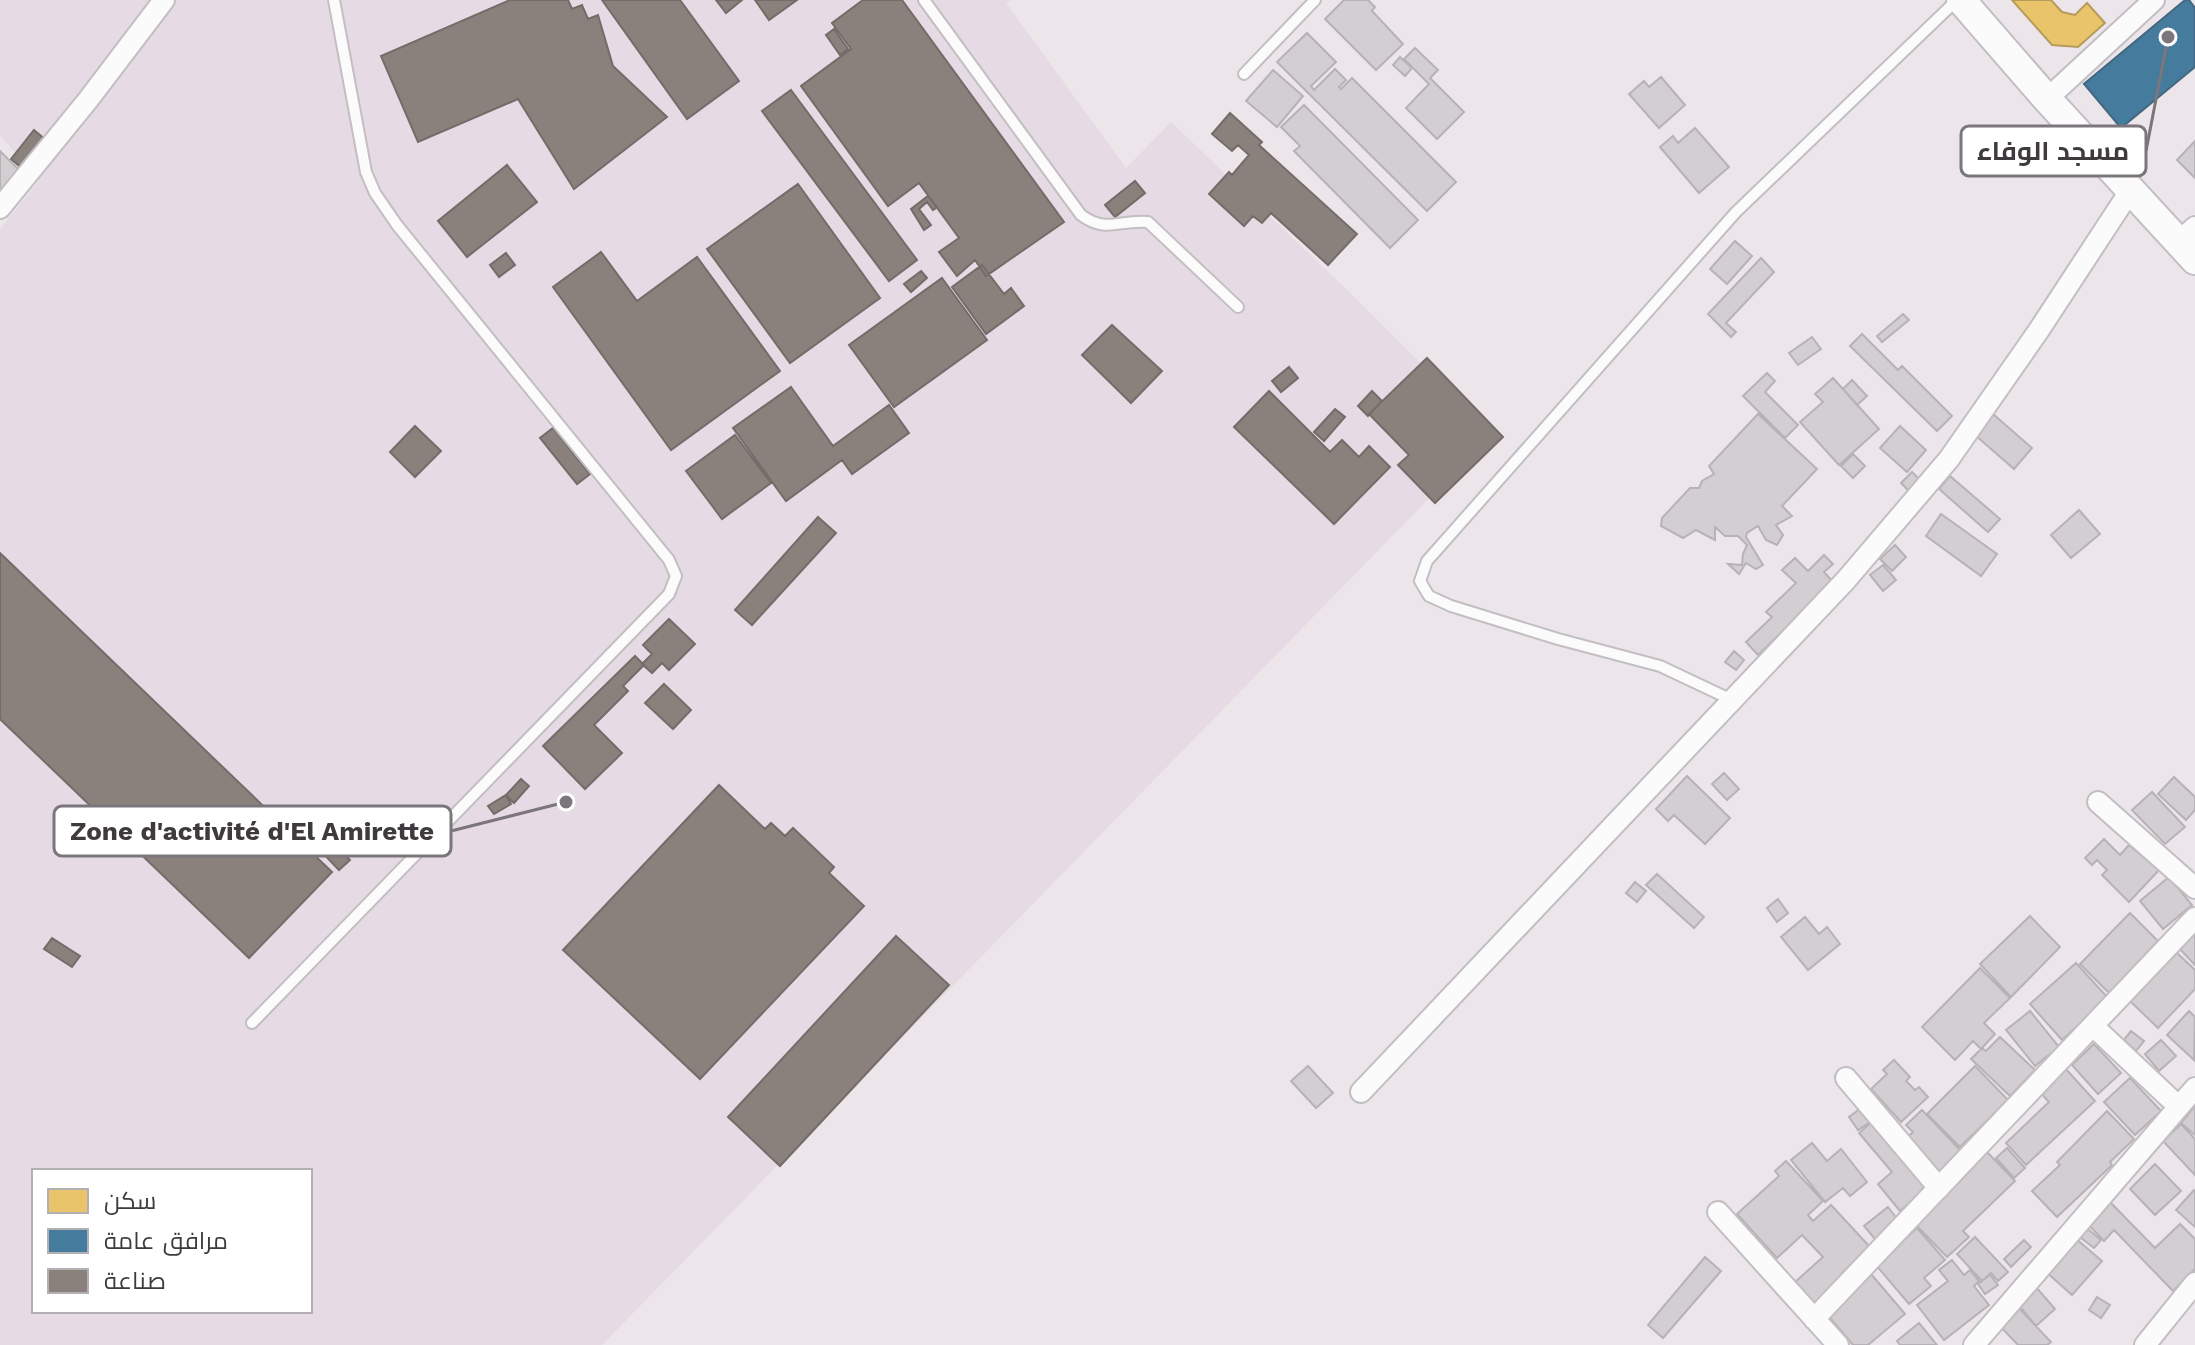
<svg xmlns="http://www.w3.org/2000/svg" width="2195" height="1345" font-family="'Work Sans',Cairo,sans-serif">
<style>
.built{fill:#e6dae5;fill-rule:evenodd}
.homes{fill:#e9c46a;stroke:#b69b5d;stroke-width:2}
.public{fill:#457b9d;stroke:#436880;stroke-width:2}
.industry{fill:#8a817c;stroke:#736c69;stroke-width:2}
.building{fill:#d3ced2;stroke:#b6b2b6;stroke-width:2}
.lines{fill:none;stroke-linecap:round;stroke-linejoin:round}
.lane-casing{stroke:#c2bec2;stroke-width:14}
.street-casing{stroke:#c2bec2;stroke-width:24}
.secondary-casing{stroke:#c2bec2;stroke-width:32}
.lane{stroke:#fcfbfc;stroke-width:10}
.street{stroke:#fcfbfc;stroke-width:20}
.secondary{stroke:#fcfbfc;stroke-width:28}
.leader{fill:none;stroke:#7b767b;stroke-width:3}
.callout-dot{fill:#7b767b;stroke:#fff;stroke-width:3}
.callout{fill:#fff;stroke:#7b767b;stroke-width:3}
.callout-label{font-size:26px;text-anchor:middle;font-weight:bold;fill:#3e3a3e}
</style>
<rect width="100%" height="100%" fill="#ece6eb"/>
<path class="built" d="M 0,0 L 1011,0 L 1006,3 L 1126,168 L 1171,122 L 1342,285 L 1492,434 L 602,1345 L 0,1345 L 0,229 L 39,181 L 0,135 ZM 34,1171 L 310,1171 L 310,1311 L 34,1311 Z"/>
<path class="homes" d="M 2012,0 L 2051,0 L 2062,12 L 2075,15 L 2087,3 L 2105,23 L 2078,47 L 2052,45 Z"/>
<path class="public" d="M 2185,0 L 2189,0 L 2195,8 L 2195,67 L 2121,128 L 2084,84 Z"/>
<path class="industry" d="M 510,0 L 568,0 L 572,9 L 582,5 L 588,19 L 598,15 L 613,66 L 667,117 L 574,189 L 518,99 L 418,142 L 381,56 Z
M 602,0 L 680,0 L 739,81 L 687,119 Z
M 716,0 L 742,0 L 726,13 Z
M 755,0 L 797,0 L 769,20 Z
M 863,0 L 902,0 L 1064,222 L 986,276 L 975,260 L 957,276 L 939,252 L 959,238 L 919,183 L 888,206 L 801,86 L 851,49 L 832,23 Z
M 834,29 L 848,49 L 840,55 L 826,35 Z
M 791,90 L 917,260 L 889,281 L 762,111 Z
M 1230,113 L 1262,142 L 1259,145 L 1357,234 L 1328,265 L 1271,213 L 1262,223 L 1253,216 L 1244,226 L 1209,194 L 1229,172 L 1232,175 L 1249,155 L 1238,145 L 1232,151 L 1212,134 Z
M 34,130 L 47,141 L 24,170 L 11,159 Z
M 507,165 L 537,202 L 467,257 L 438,221 Z
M 1135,181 L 1145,193 L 1115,217 L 1105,205 Z
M 798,184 L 880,298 L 790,363 L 707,249 Z
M 928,196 L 937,207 L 933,210 L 927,202 L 919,209 L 931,225 L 924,230 L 911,209 Z
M 601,252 L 637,301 L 697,257 L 780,371 L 671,450 L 553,287 Z
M 506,253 L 515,265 L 499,277 L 490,265 Z
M 982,265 L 1004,294 L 1011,288 L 1024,306 L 986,334 L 952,287 Z
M 921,271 L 927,278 L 911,292 L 904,284 Z
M 942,278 L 987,340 L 894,407 L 849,345 Z
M 1112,325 L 1162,371 L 1131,403 L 1082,355 Z
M 1427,358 L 1503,437 L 1435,503 L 1398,465 L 1409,455 L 1369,414 Z
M 1289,367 L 1298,378 L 1281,392 L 1272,381 Z
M 791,387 L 833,446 L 889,405 L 909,433 L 852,474 L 842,460 L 786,501 L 733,428 Z
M 1269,391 L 1330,452 L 1342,440 L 1359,457 L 1369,446 L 1390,467 L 1334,524 L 1234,427 Z
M 1372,391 L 1382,401 L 1368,416 L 1358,406 Z
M 1335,409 L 1345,417 L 1324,441 L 1314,432 Z
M 415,426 L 441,451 L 415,477 L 390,452 Z
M 553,428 L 590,474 L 577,484 L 540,438 Z
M 735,435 L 771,483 L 722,519 L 686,471 Z
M 818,517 L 836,533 L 752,625 L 735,610 Z
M 0,553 L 332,872 L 249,958 L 0,719 Z
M 669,619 L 695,644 L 669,670 L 662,663 L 652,673 L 642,664 L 652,654 L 643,645 Z
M 635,656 L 644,665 L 623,686 L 628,691 L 594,725 L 622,753 L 585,789 L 543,746 Z
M 664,684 L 691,710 L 673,729 L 645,703 Z
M 521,779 L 529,786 L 514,803 L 506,795 Z
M 719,785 L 765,829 L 771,823 L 785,836 L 793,828 L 834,867 L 829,873 L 864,906 L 700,1079 L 563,950 Z
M 506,795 L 511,804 L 494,814 L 488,806 Z
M 328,838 L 350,860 L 339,870 L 318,848 Z
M 896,936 L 949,985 L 780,1166 L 728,1117 Z
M 52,938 L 80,956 L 72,967 L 44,949 Z"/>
<path class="building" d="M 1344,0 L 1368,0 L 1375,7 L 1372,11 L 1403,44 L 1376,70 L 1325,19 Z
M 1307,33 L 1336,62 L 1311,86 L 1314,90 L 1335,69 L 1346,80 L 1339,87 L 1341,89 L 1352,78 L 1456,182 L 1427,211 L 1277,62 Z
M 1415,48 L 1438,70 L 1430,78 L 1464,112 L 1437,139 L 1406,108 L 1429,84 L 1404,59 Z
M 1400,57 L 1412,68 L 1405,76 L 1393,65 Z
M 1273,70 L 1303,96 L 1277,127 L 1246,101 Z
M 1661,77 L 1685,105 L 1659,128 L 1629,94 L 1644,81 L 1649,87 Z
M 1304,105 L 1418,220 L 1390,248 L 1294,151 L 1300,146 L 1281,127 Z
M 1695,128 L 1729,167 L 1699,193 L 1660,147 L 1673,136 L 1678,143 Z
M 2195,141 L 2195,178 L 2177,160 Z
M 0,151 L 25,176 L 0,201 Z
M 1735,241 L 1752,256 L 1727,284 L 1710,269 Z
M 1761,258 L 1774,272 L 1726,323 L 1736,332 L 1731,337 L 1708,314 Z
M 1903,314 L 1909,320 L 1882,342 L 1877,336 Z
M 1862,334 L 1898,370 L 1902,366 L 1952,416 L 1937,431 L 1850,346 Z
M 1812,337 L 1821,349 L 1798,365 L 1789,353 Z
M 1767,373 L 1775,381 L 1765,392 L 1798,425 L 1785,438 L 1743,396 Z
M 1833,378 L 1879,429 L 1839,465 L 1800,422 L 1823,402 L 1815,394 Z
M 1852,380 L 1867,396 L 1857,405 L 1843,389 Z
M 1758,414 L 1817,469 L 1782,506 L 1792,516 L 1776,525 L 1783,535 L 1777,545 L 1766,540 L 1758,526 L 1747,533 L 1746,537 L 1763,565 L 1756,569 L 1746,563 L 1739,574 L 1728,564 L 1742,565 L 1743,554 L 1747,545 L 1738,536 L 1725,536 L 1715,527 L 1715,540 L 1696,530 L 1683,538 L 1661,526 L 1662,518 L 1690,488 L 1699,488 L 1702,481 L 1714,474 L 1709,466 Z
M 1993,414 L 2032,448 L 2014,469 L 1975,435 Z
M 1900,426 L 1926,450 L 1907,472 L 1880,448 Z
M 1853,454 L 1865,466 L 1853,478 L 1841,466 Z
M 1912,472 L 1920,480 L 1909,491 L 1901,483 Z
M 1950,476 L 2000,519 L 1988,532 L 1939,489 Z
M 2079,510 L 2100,534 L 2071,558 L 2051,535 Z
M 1941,514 L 1997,554 L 1981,576 L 1926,536 Z
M 1895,545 L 1906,557 L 1892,571 L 1880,559 Z
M 1824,555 L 1833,564 L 1824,572 L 1833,582 L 1758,655 L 1746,642 L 1772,617 L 1766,612 L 1796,583 L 1782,570 L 1795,558 L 1808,571 Z
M 1883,565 L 1896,580 L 1883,591 L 1870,575 Z
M 1734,651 L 1744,660 L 1736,670 L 1725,662 Z
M 1724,773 L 1739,789 L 1727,800 L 1712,784 Z
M 1687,776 L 1730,818 L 1705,844 L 1674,815 L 1668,821 L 1656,809 Z
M 2174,777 L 2195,797 L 2195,810 L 2186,820 L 2158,794 Z
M 2152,792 L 2185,827 L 2165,844 L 2132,810 Z
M 2104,839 L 2120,855 L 2129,845 L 2159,870 L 2129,902 L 2102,875 L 2107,870 L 2097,860 L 2092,865 L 2085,858 Z
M 1657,874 L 1704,917 L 1694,928 L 1646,885 Z
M 2169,877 L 2192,905 L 2163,929 L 2140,901 Z
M 1635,882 L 1646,891 L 1637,902 L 1626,893 Z
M 1778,899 L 1788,913 L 1777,922 L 1767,908 Z
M 2130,913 L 2158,941 L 2109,993 L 2080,964 Z
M 2030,916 L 2060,947 L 2011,997 L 1980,964 Z
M 1805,917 L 1819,934 L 1827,927 L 1840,944 L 1808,970 L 1781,937 Z
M 2195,931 L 2195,965 L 2178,947 Z
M 2176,952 L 2195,970 L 2195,989 L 2158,1028 L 2128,999 Z
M 2076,963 L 2108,998 L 2062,1040 L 2030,1004 Z
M 1980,968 L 2010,998 L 1984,1023 L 1995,1034 L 1981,1049 L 1973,1041 L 1955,1060 L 1922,1027 Z
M 2030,1011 L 2059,1047 L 2035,1066 L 2006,1030 Z
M 2189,1011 L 2195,1017 L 2194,1060 L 2167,1035 Z
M 2131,1031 L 2144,1041 L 2136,1051 L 2124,1040 Z
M 2000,1037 L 2035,1070 L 2010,1096 L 1971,1059 L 1982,1048 L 1986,1051 Z
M 2161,1040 L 2176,1056 L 2159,1071 L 2145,1054 Z
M 2094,1044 L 2121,1073 L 2098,1094 L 2072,1065 Z
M 1894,1060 L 1910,1077 L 1906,1081 L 1915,1090 L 1919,1087 L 1928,1097 L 1901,1122 L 1871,1089 L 1887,1074 L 1883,1070 Z
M 1308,1066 L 1333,1093 L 1316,1108 L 1291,1081 Z
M 1975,1066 L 2008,1100 L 1960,1147 L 1927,1114 Z
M 2064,1067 L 2095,1101 L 2026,1165 L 2006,1143 L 2049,1102 L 2039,1091 Z
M 2130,1078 L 2161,1111 L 2135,1135 L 2104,1102 Z
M 2195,1106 L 2195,1135 L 2181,1123 Z
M 1861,1108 L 1870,1122 L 1858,1130 L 1849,1117 Z
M 1922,1110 L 1961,1151 L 1938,1173 L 1903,1142 L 1913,1132 L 1906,1125 Z
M 2107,1111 L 2134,1139 L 2110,1162 L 2112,1165 L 2057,1217 L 2032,1191 L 2060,1165 L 2057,1162 Z
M 1873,1121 L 1928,1188 L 1900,1211 L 1878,1184 L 1892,1172 L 1859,1133 Z
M 2181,1124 L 2195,1139 L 2195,1175 L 2163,1141 Z
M 1812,1143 L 1827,1161 L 1841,1149 L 1867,1182 L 1850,1196 L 1843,1188 L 1825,1202 L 1791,1160 Z
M 2007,1148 L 2025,1168 L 2014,1178 L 1996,1158 Z
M 1987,1152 L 2015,1181 L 1963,1231 L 1969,1237 L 1947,1257 L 1913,1222 Z
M 1786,1161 L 1823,1201 L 1808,1215 L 1813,1221 L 1831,1205 L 1870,1247 L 1842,1273 L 1845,1277 L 1815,1305 L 1795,1282 L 1823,1257 L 1802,1235 L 1777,1258 L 1737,1214 L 1779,1176 L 1775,1171 Z
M 2155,1164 L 2181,1191 L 2155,1215 L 2130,1189 Z
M 2194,1190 L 2195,1191 L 2195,1227 L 2176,1210 Z
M 2107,1199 L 2155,1248 L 2180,1224 L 2195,1239 L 2195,1269 L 2173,1291 L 2114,1230 L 2104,1241 L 2085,1221 Z
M 1888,1207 L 1898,1220 L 1875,1239 L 1864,1226 Z
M 2083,1225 L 2101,1240 L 2094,1248 L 2076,1234 Z
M 1917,1228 L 1945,1260 L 1924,1278 L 1931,1286 L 1909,1304 L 1876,1265 Z
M 1975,1237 L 2008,1272 L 1998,1281 L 1991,1273 L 1982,1281 L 1957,1254 Z
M 2074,1237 L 2102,1261 L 2072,1295 L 2045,1271 Z
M 2024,1240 L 2031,1247 L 2011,1267 L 2004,1259 Z
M 1705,1257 L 1721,1271 L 1663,1338 L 1648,1325 Z
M 1952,1260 L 1964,1275 L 1970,1270 L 1979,1281 L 1974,1286 L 1989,1305 L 1944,1340 L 1917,1305 L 1948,1281 L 1939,1270 Z
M 1871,1274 L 1905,1314 L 1868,1345 L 1853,1345 L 1826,1313 Z
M 1990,1275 L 1998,1285 L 1985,1294 L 1978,1284 Z
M 2035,1286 L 2055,1309 L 2036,1326 L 2016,1302 Z
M 2097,1297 L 2110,1305 L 2101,1318 L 2089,1310 Z
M 2018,1307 L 2051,1342 L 2047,1345 L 2018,1345 L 1999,1325 Z
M 1919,1323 L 1937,1345 L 1900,1345 L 1897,1341 Z"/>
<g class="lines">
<g class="lane-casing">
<path id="lane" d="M 924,0 L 1081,215 C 1107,234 1119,219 1148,222 L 1238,307
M 1244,74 L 1315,0
M 1732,700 L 1660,666 L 1558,639 L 1451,606 L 1429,596 L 1420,581 L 1427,561 L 1736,212 L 1957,0
M 252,1023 L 669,594 L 676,576 L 669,560 L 397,225 L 375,193 L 366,172 L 334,0"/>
</g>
<g class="street-casing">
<path id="street" d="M 2047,99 L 2154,0
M 0,208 L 88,100 L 164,0
M 2179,241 L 2195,227
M 2098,802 L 2195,888
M 2093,1026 L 2178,1106
M 1846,1078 L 1939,1188
M 1361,1092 L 1846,580 L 1949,459 L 2039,330 L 2130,191
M 1718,1212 L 1838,1345
M 1814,1319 L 2195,918
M 1974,1345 L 2195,1088
M 2145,1345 L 2195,1283"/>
</g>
<g class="secondary-casing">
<path id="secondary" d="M 1961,0 L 2047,99 L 2195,260"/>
</g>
<use href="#lane" class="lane"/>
<use href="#street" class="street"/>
<use href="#secondary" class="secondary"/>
</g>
<path class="leader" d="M2168 37L2146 151M566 802L451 831"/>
<g class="callout-dot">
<circle cx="2168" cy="37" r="8"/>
<circle cx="566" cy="802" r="8"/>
</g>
<g class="callout">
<rect x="1961" y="126" width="185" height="50" rx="8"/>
<rect x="54" y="806" width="397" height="50" rx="8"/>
</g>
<g class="callout-label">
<text x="2053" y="160">مسجد الوفاء</text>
<text x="252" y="840">Zone d'activité d'El Amirette</text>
</g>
<rect x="32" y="1169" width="280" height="144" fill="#ffffff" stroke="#b2b0b2" stroke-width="2"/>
<rect x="48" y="1189" width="40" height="24" fill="#e9c46a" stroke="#b2b0b2" stroke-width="2"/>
<text x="104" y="1209" font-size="24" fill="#3e3a3e">سكن</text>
<rect x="48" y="1229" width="40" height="24" fill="#457b9d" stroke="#b2b0b2" stroke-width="2"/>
<text x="104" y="1249" font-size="24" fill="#3e3a3e">مرافق عامة</text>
<rect x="48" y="1269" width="40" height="24" fill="#8a817c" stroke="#b2b0b2" stroke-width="2"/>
<text x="104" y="1289" font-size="24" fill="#3e3a3e">صناعة</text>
</svg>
